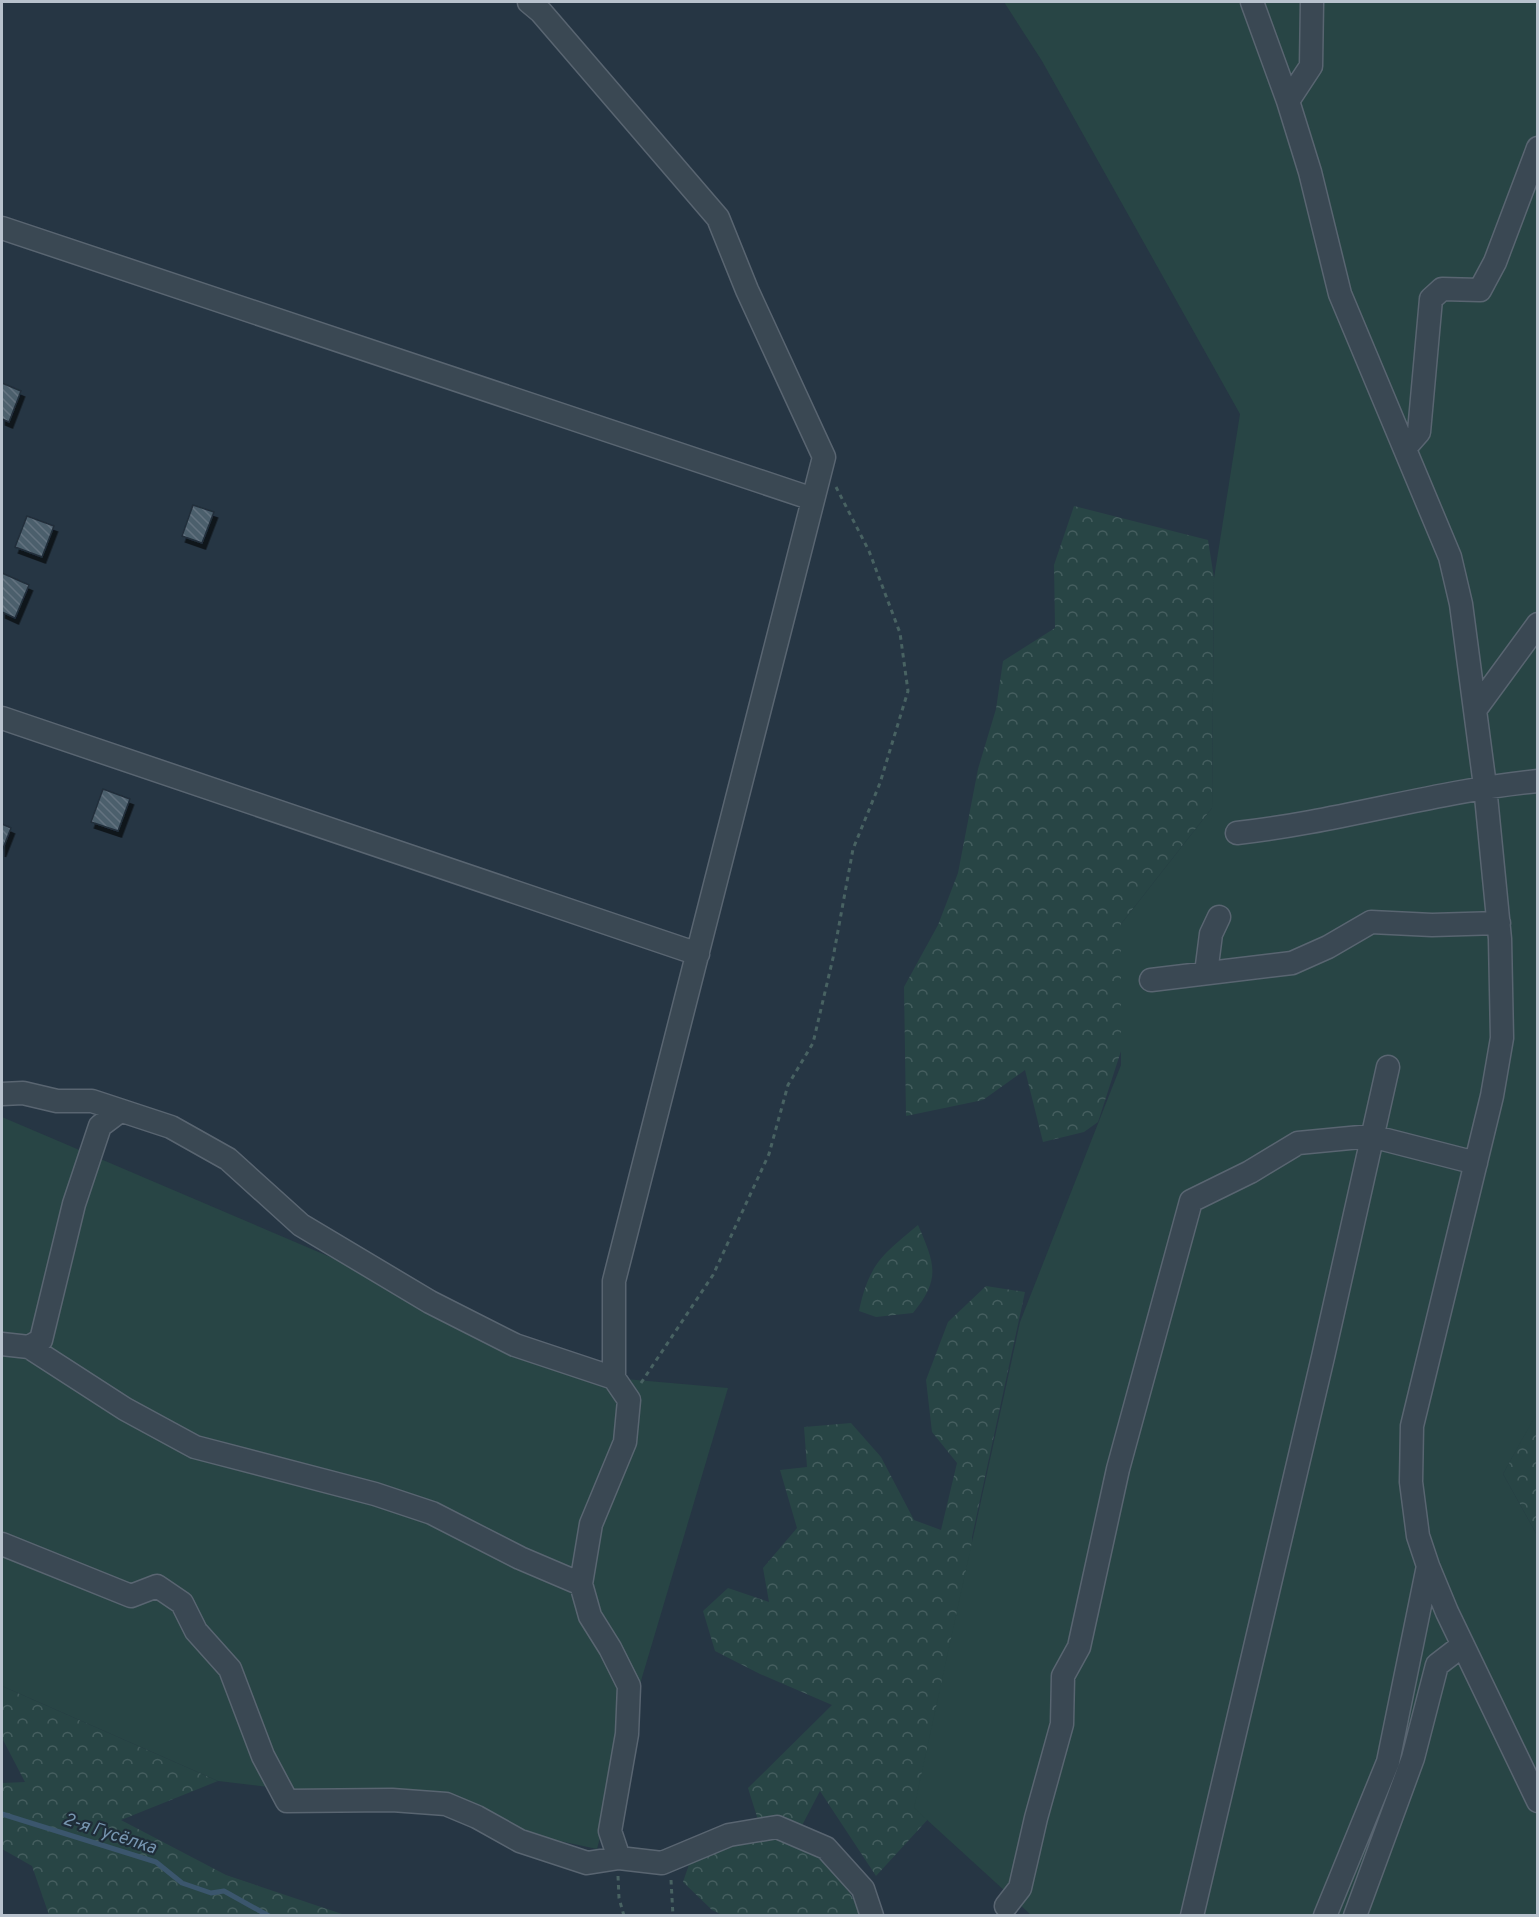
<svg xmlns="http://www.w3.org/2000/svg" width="1539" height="1917" font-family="Overpass,sans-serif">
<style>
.forest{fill:url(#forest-crowns)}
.garden{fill:#284545}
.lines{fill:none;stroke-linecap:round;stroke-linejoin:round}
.stream{stroke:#3b566d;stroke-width:5}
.building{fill:url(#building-back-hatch);stroke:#212f3b;stroke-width:1.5;filter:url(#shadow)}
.minor-casing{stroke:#596571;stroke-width:25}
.path{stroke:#486262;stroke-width:3;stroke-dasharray:4.5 4.5;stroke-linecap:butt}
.minor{stroke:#3a4853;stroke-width:22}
.labels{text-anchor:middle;stroke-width:4.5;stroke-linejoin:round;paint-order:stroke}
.water-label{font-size:18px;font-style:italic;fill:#7796b1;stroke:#1f2d39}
</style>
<defs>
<pattern id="forest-crowns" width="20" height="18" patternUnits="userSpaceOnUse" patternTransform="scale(1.5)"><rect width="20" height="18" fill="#284545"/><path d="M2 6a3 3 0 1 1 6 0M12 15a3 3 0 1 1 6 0" fill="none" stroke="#455e5f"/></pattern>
<pattern id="building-back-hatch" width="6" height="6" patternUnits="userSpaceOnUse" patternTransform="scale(1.5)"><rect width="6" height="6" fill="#4c5e6c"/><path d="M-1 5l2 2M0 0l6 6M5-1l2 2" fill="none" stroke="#647380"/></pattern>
<filter id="shadow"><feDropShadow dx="3.5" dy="6" stdDeviation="0" flood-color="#0009"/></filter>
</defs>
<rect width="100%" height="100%" fill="#263644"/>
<path class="forest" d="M 1074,506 L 1208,540 L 1214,578 L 1212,808 L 1121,924 L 1121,1051 L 1098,1122 L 1084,1132 L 1043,1142 L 1025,1070 L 983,1100 L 906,1116 L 904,987 L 938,925 L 958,873 L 978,769 L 996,709 L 1003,661 L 1055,628 L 1054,565 Z
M 918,1225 C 935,1264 941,1279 913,1313 L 876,1317 L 859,1311 C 869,1264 882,1255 918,1225 Z
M 986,1286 L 1025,1292 L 972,1537 L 995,1746 L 876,1876 L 820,1791 L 797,1835 C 824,1858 847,1883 862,1915 L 722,1915 L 712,1910 L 683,1882 L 694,1850 L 759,1823 L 748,1788 L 832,1705 L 760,1674 L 715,1651 L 703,1611 L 728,1588 L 769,1602 L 763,1568 L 797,1528 L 780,1470 L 807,1467 L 804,1427 L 851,1423 L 881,1457 L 914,1520 L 941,1530 L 957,1463 L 932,1432 L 926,1380 L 948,1322 Z
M 1537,1411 L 1537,1535 L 1503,1474 Z
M 2,1686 L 218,1781 L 121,1820 L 226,1875 L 345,1915 L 49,1915 L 32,1866 L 2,1849 L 2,1783 L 25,1782 L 2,1738 Z"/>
<path class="garden" d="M 1004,2 L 1537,2 L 1538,1411 L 1503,1474 L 1537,1535 L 1537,1915 L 1031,1915 L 914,1808 L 1020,1322 L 1121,1065 L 1121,924 L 1212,808 L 1214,578 L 1240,414 L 1042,61 Z
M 2,1117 L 614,1378 L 728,1388 L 638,1691 L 597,1849 L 354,1797 L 218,1781 L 2,1686 Z"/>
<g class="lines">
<path class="stream" d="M 2,1814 L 156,1862 L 182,1883 L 211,1893 L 224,1891 L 269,1916"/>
</g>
<path class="building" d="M 2,383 L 21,391 L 9,422 L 2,419 Z
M 193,505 L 214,512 L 202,543 L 182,536 Z
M 27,516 L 54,526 L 42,557 L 15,547 Z
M 2,573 L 29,585 L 15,618 L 2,612 Z
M 103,789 L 130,799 L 118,831 L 91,822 Z
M 2,824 L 11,828 L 2,851 Z"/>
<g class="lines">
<g class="minor-casing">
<path id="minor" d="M 529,2 L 541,12 L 718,218 L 747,290 L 824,457 L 614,1281 L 614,1378
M 1252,2 L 1288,101 L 1310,172 L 1340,294 L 1450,557 L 1461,604 L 1485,786 L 1500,939 L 1502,1038 L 1492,1096 L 1412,1426 L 1411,1482 L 1418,1536 L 1428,1566 L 1447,1612 L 1538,1801
M 1288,101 L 1311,66 L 1312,2
M 2,228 L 813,499
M 1405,448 L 1419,432 L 1431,299 L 1442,289 L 1480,290 L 1495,262 L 1538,148
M 1475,710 L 1538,624
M 2,718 L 698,954
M 1237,833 C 1338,822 1436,791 1538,781
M 1206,973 L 1211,934 L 1219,917
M 1151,980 L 1292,963 L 1328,947 L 1371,922 L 1432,925 L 1499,923
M 2,1094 L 23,1093 L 57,1101 L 92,1101 L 171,1127 L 228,1159 L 301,1225 L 430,1302 L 515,1345 L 614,1378 L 629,1400 L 625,1442 L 591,1524 L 581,1584 L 590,1616 L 610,1648 L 629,1686 L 627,1734 L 610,1831 L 619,1858
M 2,1344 L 29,1347 L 41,1340 L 74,1204 L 100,1126 L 120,1111
M 29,1347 L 125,1409 L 195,1447 L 375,1494 L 432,1513 L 520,1558 L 581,1584
M 2,1544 L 131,1596 L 157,1586 L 182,1603 L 196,1631 L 230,1669 L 263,1756 L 287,1801 L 392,1800 L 446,1804 L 477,1817 L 520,1841 L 587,1863 L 619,1858 L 662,1863 L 729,1835 L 777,1827 L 826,1848 L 863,1889 L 872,1916
M 1006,1906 L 1020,1888 L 1036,1818 L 1062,1724 L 1063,1676 L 1079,1647 L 1118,1469 L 1191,1201 L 1250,1172 L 1298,1143 L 1371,1136 L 1476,1163
M 1192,1916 L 1323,1357 L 1388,1067
M 1325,1916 L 1388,1762 L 1428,1566
M 1355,1916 L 1413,1758 L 1437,1665 L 1463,1645"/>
</g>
<path class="path" d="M 641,1383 L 713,1275 L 769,1154 L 788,1085 L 813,1043 L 833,958 L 853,849 L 880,783 L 908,691 L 900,633 L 869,551 L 836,487
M 618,1876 L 619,1898 L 624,1916
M 671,1880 L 673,1916"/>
<use href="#minor" class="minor"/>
</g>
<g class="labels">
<g class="water-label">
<text transform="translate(110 1833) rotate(18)" y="6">2-я Гусёлка</text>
</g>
</g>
<rect width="1539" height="1917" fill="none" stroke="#b8c2cd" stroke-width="6"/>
</svg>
